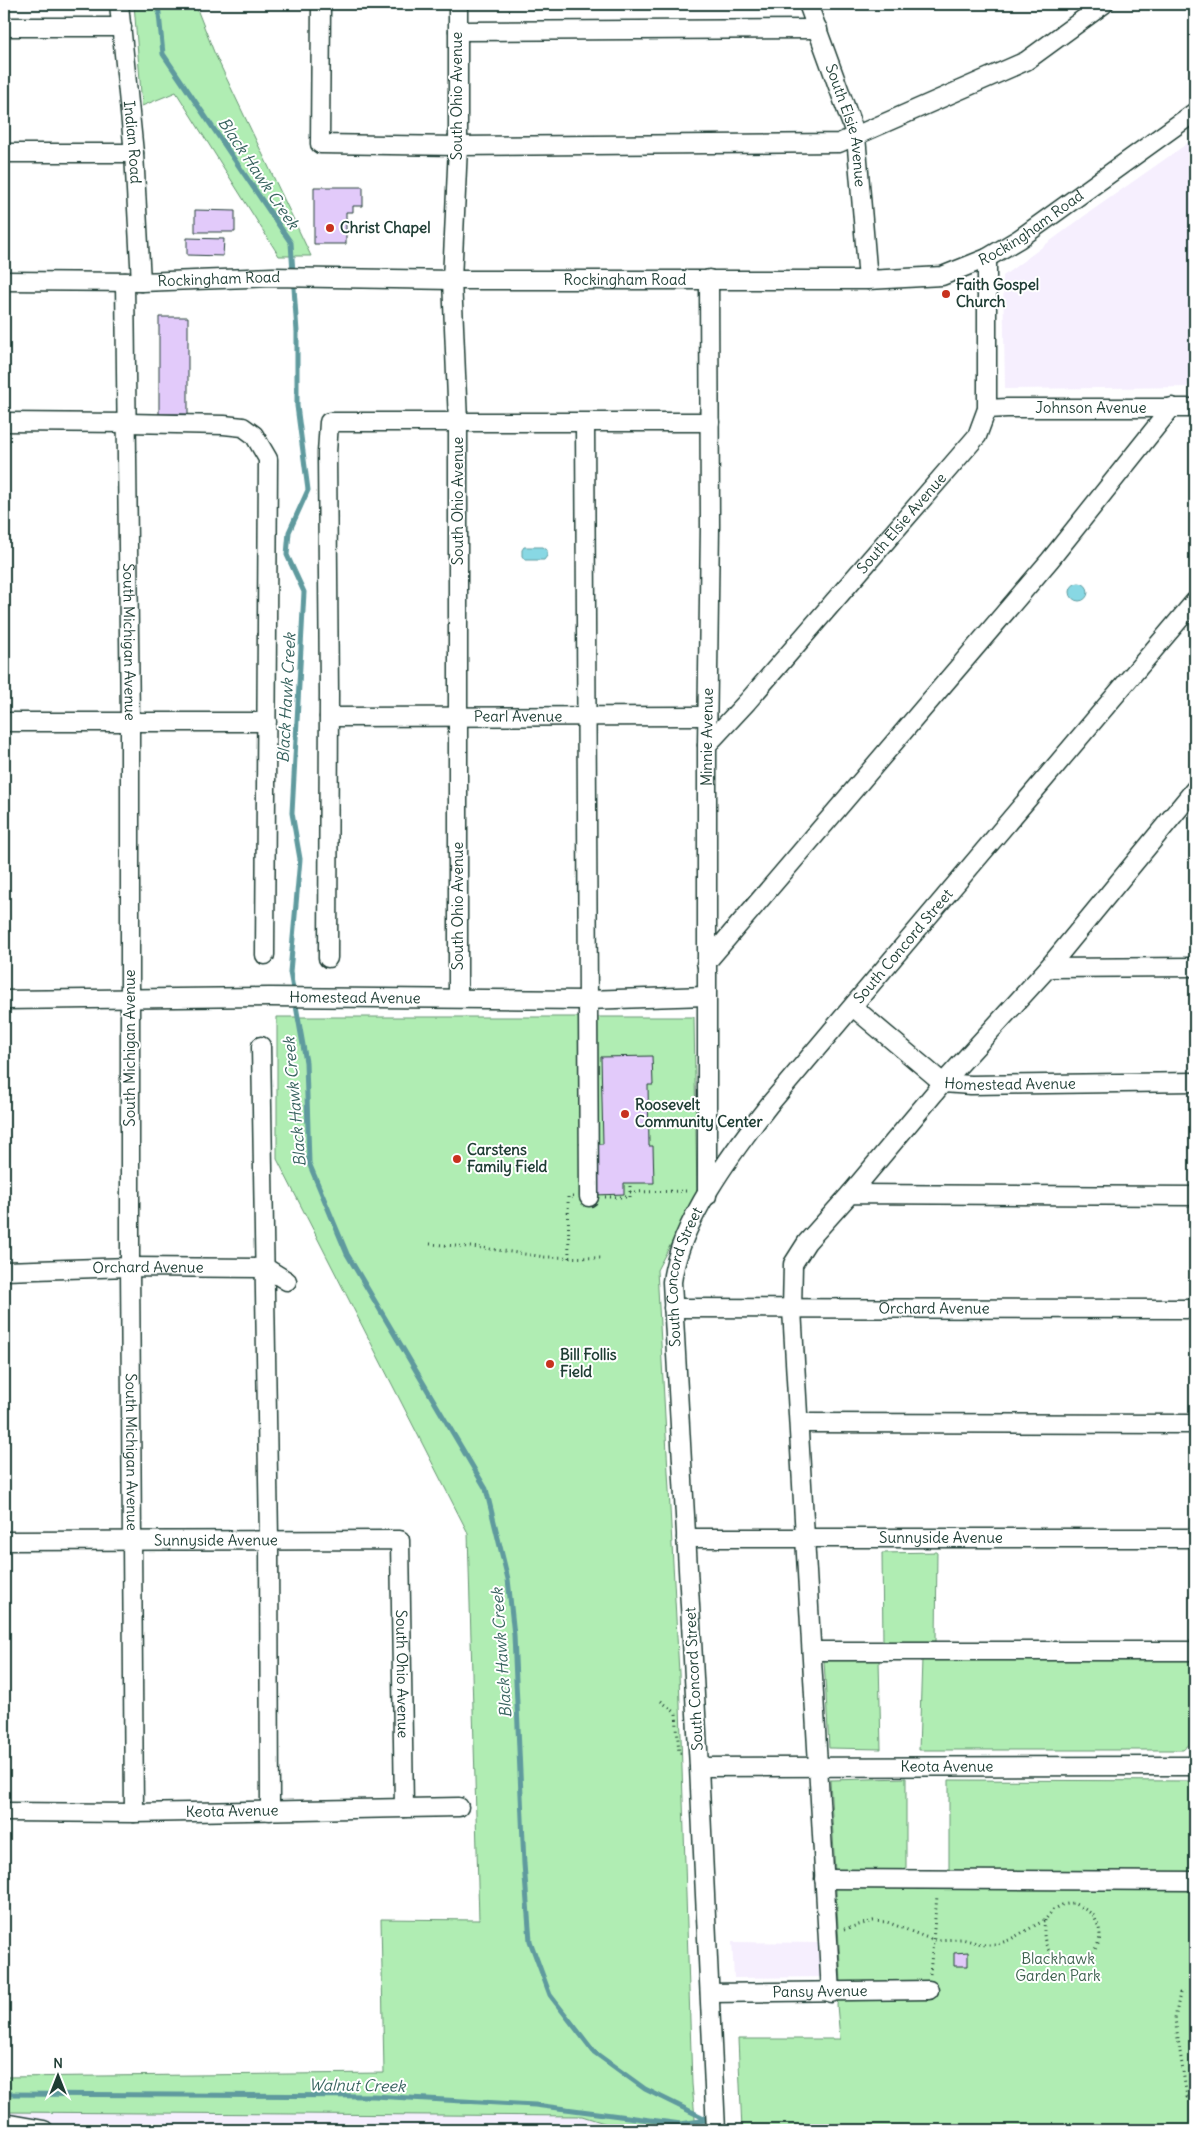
<svg xmlns="http://www.w3.org/2000/svg" width="1199" height="2134" font-family="Delius,sans-serif">
<style>
.built{fill:#f6effe}
.green{fill:#b0edb3;stroke:#689574}
.water{fill:#88d8e4;stroke:#5e9a9e}
.lines{fill:none;stroke-linecap:round;stroke-linejoin:round}
.stream{stroke:#5e9a9e;stroke-width:5}
.building{fill:#e2cafa;stroke:#1f3d34}
.minor-casing{stroke:#1f3d34;stroke-width:21}
.path{stroke:#1f3d34;stroke-width:3;stroke-dasharray:1 4;stroke-linecap:butt}
.minor{stroke:#fff;stroke-width:18}
.poi-dot{fill:#c8321e;stroke:#fff;stroke-width:2}
.labels{text-anchor:middle;stroke-width:4;stroke-linejoin:round;paint-order:stroke}
.street-label{font-size:15px;fill:#1f3d34;stroke:#fff}
.poi-label{font-size:15px;font-weight:bold;fill:#1f3d34;stroke:#fff;text-anchor:start}
.park-label{font-size:15px;fill:#3c604d;stroke:#fff}
.water-label{font-size:16px;font-style:italic;fill:#396460;stroke:#fff}
</style>
<rect width="100%" height="100%" fill="#fff"/>
<filter id="ink" filterUnits="userSpaceOnUse"><feTurbulence type="fractalNoise" baseFrequency=".02" numOctaves="2"/><feDisplacementMap in="SourceGraphic" scale="10" xChannelSelector="R" yChannelSelector="G"/><feConvolveMatrix kernelMatrix="1 2 1 2 8 2 1 2 1" color-interpolation-filters="sRGB"/></filter>
<g filter="url(#ink)">
<path class="built" d="M 1195,138 L 1195,387 L 1005,389 L 1003,276 L 1087,214 Z
M 732,1942 L 820,1943 L 822,1977 L 734,1978 Z
M 4,2112 L 582,2116 L 626,2130 L 4,2130 Z"/>
<path class="green" d="M 134,4 L 195,4 L 214,52 L 311,256 L 279,256 L 176,92 L 142,106 Z
M 277,1017 L 694,1017 L 697,1195 L 657,1270 L 679,1673 L 692,2084 L 696,2130 L 626,2130 L 582,2116 L 4,2112 L 4,2077 L 384,2073 L 381,1919 L 479,1920 L 468,1533 L 277,1159 Z
M 937,1552 L 936,1642 L 883,1643 L 882,1553 Z
M 879,1659 L 881,1749 L 829,1748 L 824,1660 Z
M 922,1659 L 1191,1659 L 1190,1744 L 1183,1750 L 919,1750 Z
M 906,1778 L 906,1871 L 949,1885 L 949,1780 L 1195,1781 L 1195,2130 L 742,2130 L 738,2039 L 840,2039 L 837,2005 L 841,1981 L 830,1780 Z"/>
<path class="water" d="M 524,547 L 543,547 L 547,550 L 547,556 L 544,560 L 525,560 L 522,556 L 522,550 Z
M1070 592a9 9 0 1 1 18 0a9 9 0 1 1-18 0Z"/>
<g class="lines">
<path class="stream" d="M 158,4 L 163,54 L 291,243 L 297,332 L 297,406 L 308,490 L 289,532 L 287,555 L 304,592 L 292,813 L 300,859 L 290,972 L 306,1062 L 309,1163 L 347,1254 L 486,1489 L 508,1579 L 514,1635 L 524,1864 L 530,1941 L 550,1995 L 594,2052 L 645,2089 L 712,2122
M 4,2094 L 374,2096 L 535,2105 L 681,2124 L 707,2120
M 720,2125 L 732,2130"/>
</g>
<path class="building" d="M 314,187 L 363,187 L 363,206 L 353,206 L 353,212 L 346,212 L 346,244 L 314,244 Z
M 195,210 L 235,211 L 235,232 L 195,232 Z
M 187,238 L 224,239 L 223,256 L 187,255 Z
M 159,317 L 188,317 L 188,414 L 159,414 Z
M 652,1056 L 653,1085 L 648,1085 L 649,1146 L 653,1146 L 654,1183 L 624,1183 L 624,1194 L 595,1195 L 594,1144 L 603,1144 L 601,1057 Z
M 968,1952 L 968,1966 L 954,1966 L 954,1953 Z"/>
<g class="lines">
<g class="minor-casing">
<g id="minor">
<path id="s1" d="M 119,4 L 134,153 L 141,282"/>
<path d="M 321,4 L 320,144 L 458,146 L 839,143 L 1026,61 L 1104,4"/>
<path d="M 458,4 L 458,146 L 452,280 L 458,422 L 458,998"/>
<path id="s2" d="M 808,4 L 856,136 L 868,280"/>
<path d="M 4,27 L 122,27"/>
<path d="M 458,31 L 818,29"/>
<path d="M 4,153 L 134,153"/>
<path id="s3" d="M 4,281 L 141,282 L 273,277 L 452,280 L 868,280 L 942,276 L 987,258 L 1019,239 L 1195,112"/>
<path id="s4" d="M 125,282 L 130,722 L 130,1267 L 134,1813"/>
<path id="s5" d="M 987,409 L 1007,408 L 1195,408"/>
<path d="M 4,422 L 128,423 L 224,425 L 243,427 L 254,435 L 268,459 L 265,955"/>
<path d="M 585,423 L 589,1197"/>
<path id="s6" d="M 329,717 L 707,716"/>
<path d="M 4,722 L 267,722"/>
<path id="s7" d="M 707,745 L 747,702 L 977,436 L 987,409 L 987,258"/>
<path d="M 328,958 L 329,694 L 327,453 L 329,422 L 710,422"/>
<path d="M 706,963 L 1050,560 L 1172,407"/>
<path d="M 1048,968 L 1195,967"/>
<path id="s8" d="M 4,1000 L 270,997 L 587,1000 L 706,996"/>
<path id="s9" d="M 853,1007 L 943,1083 L 971,1085 L 1195,1082"/>
<path d="M 261,1046 L 269,1539 L 270,1811"/>
<path d="M 850,1194 L 943,1083 L 1048,968 L 1195,789"/>
<path id="s10" d="M 707,1196 L 707,745 L 710,526 L 709,279"/>
<path id="s11" d="M 4,1271 L 130,1267 L 266,1268 L 287,1281"/>
<path id="s12" d="M 673,1308 L 1195,1309"/>
<path d="M 799,1423 L 1195,1424"/>
<path id="s13" d="M 686,1538 L 1195,1538"/>
<path id="s14" d="M 4,1541 L 400,1540 L 404,1808"/>
<path d="M 813,1651 L 1195,1651"/>
<path id="s15" d="M 699,1767 L 1195,1766"/>
<path id="s16" d="M 4,1812 L 134,1813 L 459,1807"/>
<path d="M 824,1879 L 1195,1881"/>
<path id="s17" d="M 710,1993 L 929,1990"/>
<path d="M 831,1993 L 792,1309 L 793,1264 L 807,1242 L 850,1194 L 1195,1196"/>
<path d="M 4,2123 L 44,2130"/>
<path id="s18" d="M 716,2130 L 699,1767 L 672,1282 C 679,1223 733,1151 769,1105 L 1195,601"/>
</g>
</g>
<path class="path" d="M 630,1192 L 690,1191
M 605,1197 L 630,1197 L 630,1185
M 430,1244 L 483,1248 L 545,1257 L 602,1258
M 569,1258 L 568,1197 L 574,1197
M 661,1701 L 676,1713 L 679,1753 L 683,1753
M 844,1929 L 873,1921 L 887,1922 L 933,1940 L 962,1939 L 985,1945 L 995,1945 L 1009,1940 L 1045,1920 L 1053,1910 L 1062,1905 L 1073,1903 C 1079,1906 1087,1910 1093,1915 C 1095,1917 1096,1922 1098,1925 C 1113,1964 1034,1983 1045,1920
M 930,1974 L 937,1896
M 1195,1992 L 1180,1993 L 1175,2019 L 1187,2097 L 1195,2097"/>
<use href="#minor" class="minor"/>
</g>
</g>
<g class="poi-dot">
<circle cx="330" cy="228" r="5"/>
<circle cx="946" cy="294" r="5"/>
<circle cx="625" cy="1114" r="5"/>
<circle cx="457" cy="1159" r="5"/>
<circle cx="550" cy="1364" r="5"/>
</g>
<g class="labels">
<g class="street-label">
<text transform="translate(457 96) rotate(-90)" y="5">South Ohio Avenue</text>
<text dy="5" stroke="none"><textPath href="#s2" startOffset="128">South Elsie Avenue</textPath></text>
<text dy="5" stroke="none"><textPath href="#s1" startOffset="139">Indian Road</textPath></text>
<text dy="5" stroke="none"><textPath href="#s3" startOffset="1040">Rockingham Road</textPath></text>
<text dy="5" stroke="none"><textPath href="#s3" startOffset="621">Rockingham Road</textPath></text>
<text dy="5" stroke="none"><textPath href="#s3" startOffset="215">Rockingham Road</textPath></text>
<text dy="5" stroke="none"><textPath href="#s5" startOffset="104">Johnson Avenue</textPath></text>
<text transform="translate(458 501) rotate(-90)" y="5">South Ohio Avenue</text>
<text dy="5" stroke="none"><textPath href="#s7" startOffset="295">South Elsie Avenue</textPath></text>
<text dy="5" stroke="none"><textPath href="#s4" startOffset="360">South Michigan Avenue</textPath></text>
<text dy="5" stroke="none"><textPath href="#s6" startOffset="189">Pearl Avenue</textPath></text>
<text dy="5" stroke="none"><textPath href="#s10" startOffset="459">Minnie Avenue</textPath></text>
<text transform="translate(458 906) rotate(-90)" y="5">South Ohio Avenue</text>
<text dy="5" stroke="none"><textPath href="#s18" startOffset="1261">South Concord Street</textPath></text>
<text dy="5" stroke="none"><textPath href="#s8" startOffset="351">Homestead Avenue</textPath></text>
<text transform="translate(130 1048) rotate(-90)" y="5">South Michigan Avenue</text>
<text dy="5" stroke="none"><textPath href="#s9" startOffset="185">Homestead Avenue</textPath></text>
<text dy="5" stroke="none"><textPath href="#s11" startOffset="144">Orchard Avenue</textPath></text>
<text dy="5" stroke="none"><textPath href="#s18" startOffset="856">South Concord Street</textPath></text>
<text dy="5" stroke="none"><textPath href="#s12" startOffset="261">Orchard Avenue</textPath></text>
<text dy="5" stroke="none"><textPath href="#s4" startOffset="1170">South Michigan Avenue</textPath></text>
<text dy="5" stroke="none"><textPath href="#s13" startOffset="255">Sunnyside Avenue</textPath></text>
<text dy="5" stroke="none"><textPath href="#s14" startOffset="212">Sunnyside Avenue</textPath></text>
<text dy="5" stroke="none"><textPath href="#s14" startOffset="530">South Ohio Avenue</textPath></text>
<text transform="translate(694 1679) rotate(-93)" y="5">South Concord Street</text>
<text dy="5" stroke="none"><textPath href="#s15" startOffset="248">Keota Avenue</textPath></text>
<text dy="5" stroke="none"><textPath href="#s16" startOffset="228">Keota Avenue</textPath></text>
<text dy="5" stroke="none"><textPath href="#s17" startOffset="110">Pansy Avenue</textPath></text>
</g>
<g class="poi-label">
<text x="340" y="233">Christ Chapel</text>
<text x="956" y="290">Faith Gospel<tspan x="956" dy="17">Church</tspan></text>
<text x="635" y="1110">Roosevelt<tspan x="635" dy="17">Community Center</tspan></text>
<text x="467" y="1155">Carstens<tspan x="467" dy="17">Family Field</tspan></text>
<text x="560" y="1360">Bill Follis<tspan x="560" dy="17">Field</tspan></text>
</g>
<g class="park-label">
<text x="1058" y="1964">Blackhawk<tspan x="1058" dy="17">Garden Park</tspan></text>
</g>
<g class="water-label">
<text transform="translate(259 173) rotate(56)" y="6">Black Hawk Creek</text>
<text transform="translate(286 698) rotate(-87)" y="6">Black Hawk Creek</text>
<text transform="translate(294 1102) rotate(-95)" y="6">Black Hawk Creek</text>
<text transform="translate(501 1653) rotate(-94)" y="6">Black Hawk Creek</text>
<text transform="translate(357 2085) rotate(1)" y="6">Walnut Creek</text>
</g>
</g>
<rect width="1199" height="2134" fill="none" stroke="#fff" stroke-width="20"/>
<rect x="10" y="10" width="1179" height="2114" fill="none" stroke="#1f3d34" stroke-width="2" filter="url(#ink)"/>
<g transform="translate(58 2076)" stroke="#ffffff" stroke-width="4" paint-order="stroke">
<path d="M0-4L9 19L0 12L-9 19Z" fill="#1f3d34"/>
<text y="-8" font-size="14" font-weight="bold" text-anchor="middle" fill="#1f3d34">N</text>
</g>
</svg>
